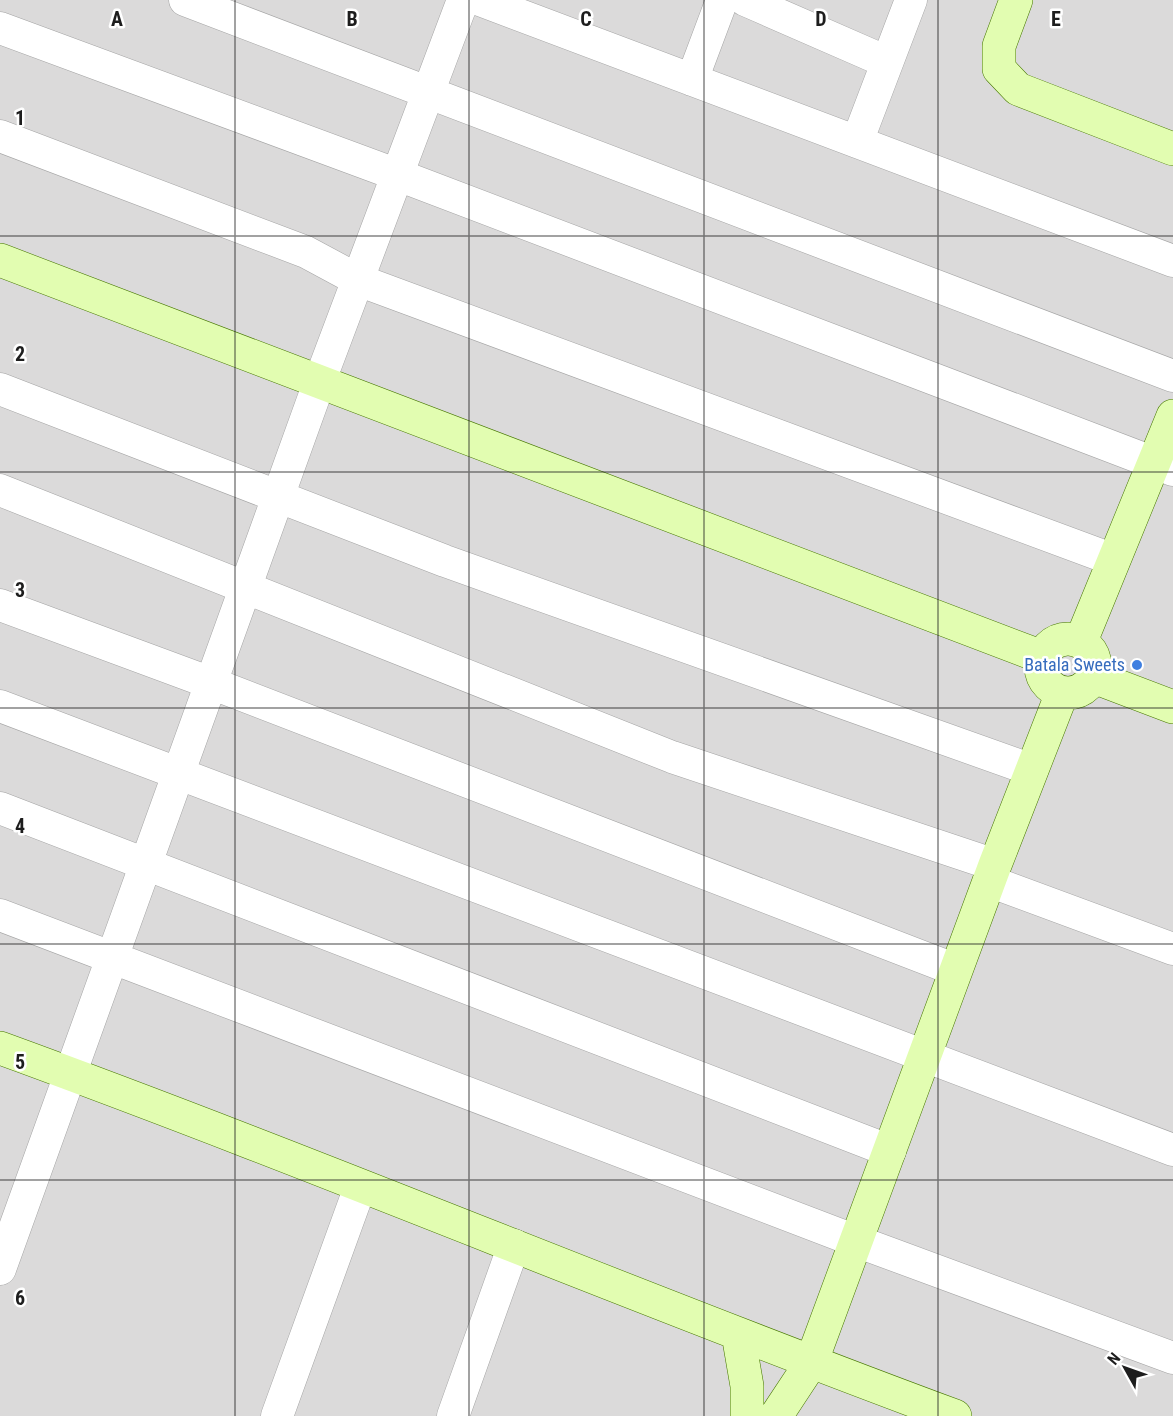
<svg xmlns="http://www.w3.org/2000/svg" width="1173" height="1416" font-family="'Roboto Condensed',sans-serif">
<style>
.residential{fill:#dbdada}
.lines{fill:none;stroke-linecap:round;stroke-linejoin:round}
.street-casing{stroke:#a4a4a4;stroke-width:33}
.secondary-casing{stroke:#467700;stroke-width:34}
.street{stroke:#fff;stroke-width:32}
.secondary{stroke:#e2fdb1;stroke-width:33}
.grid{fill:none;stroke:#1d1d1d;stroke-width:1.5;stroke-opacity:0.55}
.shop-dot{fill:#3f7fe0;stroke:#fff;stroke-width:2}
.labels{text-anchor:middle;stroke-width:5;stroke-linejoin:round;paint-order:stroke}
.shop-label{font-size:18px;fill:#366cbe;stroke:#fff;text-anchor:end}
.grid-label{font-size:20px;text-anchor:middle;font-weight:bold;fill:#1d1d1d;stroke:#fff;stroke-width:5;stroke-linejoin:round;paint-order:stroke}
</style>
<rect width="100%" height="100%" fill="#efeee2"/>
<path class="residential" d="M 0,0 L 1173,0 L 1173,1416 L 0,1416 Z"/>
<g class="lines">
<g class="street-casing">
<path id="street" d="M 185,0 L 1173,376
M 480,0 L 1173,261
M 745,0 L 887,62
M 0,28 L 398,175 L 1173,470
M 692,80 L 722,0
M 0,136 L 306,252 L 358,280 L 1114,560
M 857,142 L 911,0
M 0,389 L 445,561 L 1032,770
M 0,490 L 672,757 L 995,865
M 0,605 L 211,683 L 956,970
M 0,706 L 1173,1150
M 0,808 L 890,1151
M 989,881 L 1173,949
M 0,915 L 856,1241 L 1173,1358
M 0,1269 L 319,383 L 463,0
M 277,1416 L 360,1187
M 453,1416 L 514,1245"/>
</g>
<g class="secondary-casing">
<path id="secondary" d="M 1016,0 L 999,46 L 999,69 L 1018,89 L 1173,149
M 0,260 L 1042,657
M1041 666a27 27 0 1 1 54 0a27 27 0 1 1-54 0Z
M 1081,641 L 1173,416
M 1094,677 L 1173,707
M 0,1048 C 321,1165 635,1298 955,1416
M 738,1334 L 747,1386 L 747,1416
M 776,1416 L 811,1363 L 995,865 L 1062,693"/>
</g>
<use href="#street" class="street"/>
<use href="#secondary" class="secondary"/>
</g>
<path class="grid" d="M 235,0 L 235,1416M 469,0 L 469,1416M 704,0 L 704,1416M 938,0 L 938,1416M 0,236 L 1173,236M 0,472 L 1173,472M 0,708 L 1173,708M 0,944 L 1173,944M 0,1180 L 1173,1180"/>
<circle class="shop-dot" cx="1137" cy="665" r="6"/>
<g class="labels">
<g class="shop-label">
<text x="1125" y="671">Batala Sweets</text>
</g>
</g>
<g class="grid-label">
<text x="117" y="26">A</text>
<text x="352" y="26">B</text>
<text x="586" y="26">C</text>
<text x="821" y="26">D</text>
<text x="1056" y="26">E</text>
<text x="20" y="125">1</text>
<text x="20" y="361">2</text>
<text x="20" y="597">3</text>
<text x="20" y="833">4</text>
<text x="20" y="1069">5</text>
<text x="20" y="1305">6</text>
</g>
<g transform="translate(1125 1368) rotate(310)" stroke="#ffffff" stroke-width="4.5" paint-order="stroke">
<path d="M0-4.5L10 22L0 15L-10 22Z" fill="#1d1d1d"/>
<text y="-9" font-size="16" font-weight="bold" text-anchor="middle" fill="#1d1d1d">N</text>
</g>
</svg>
